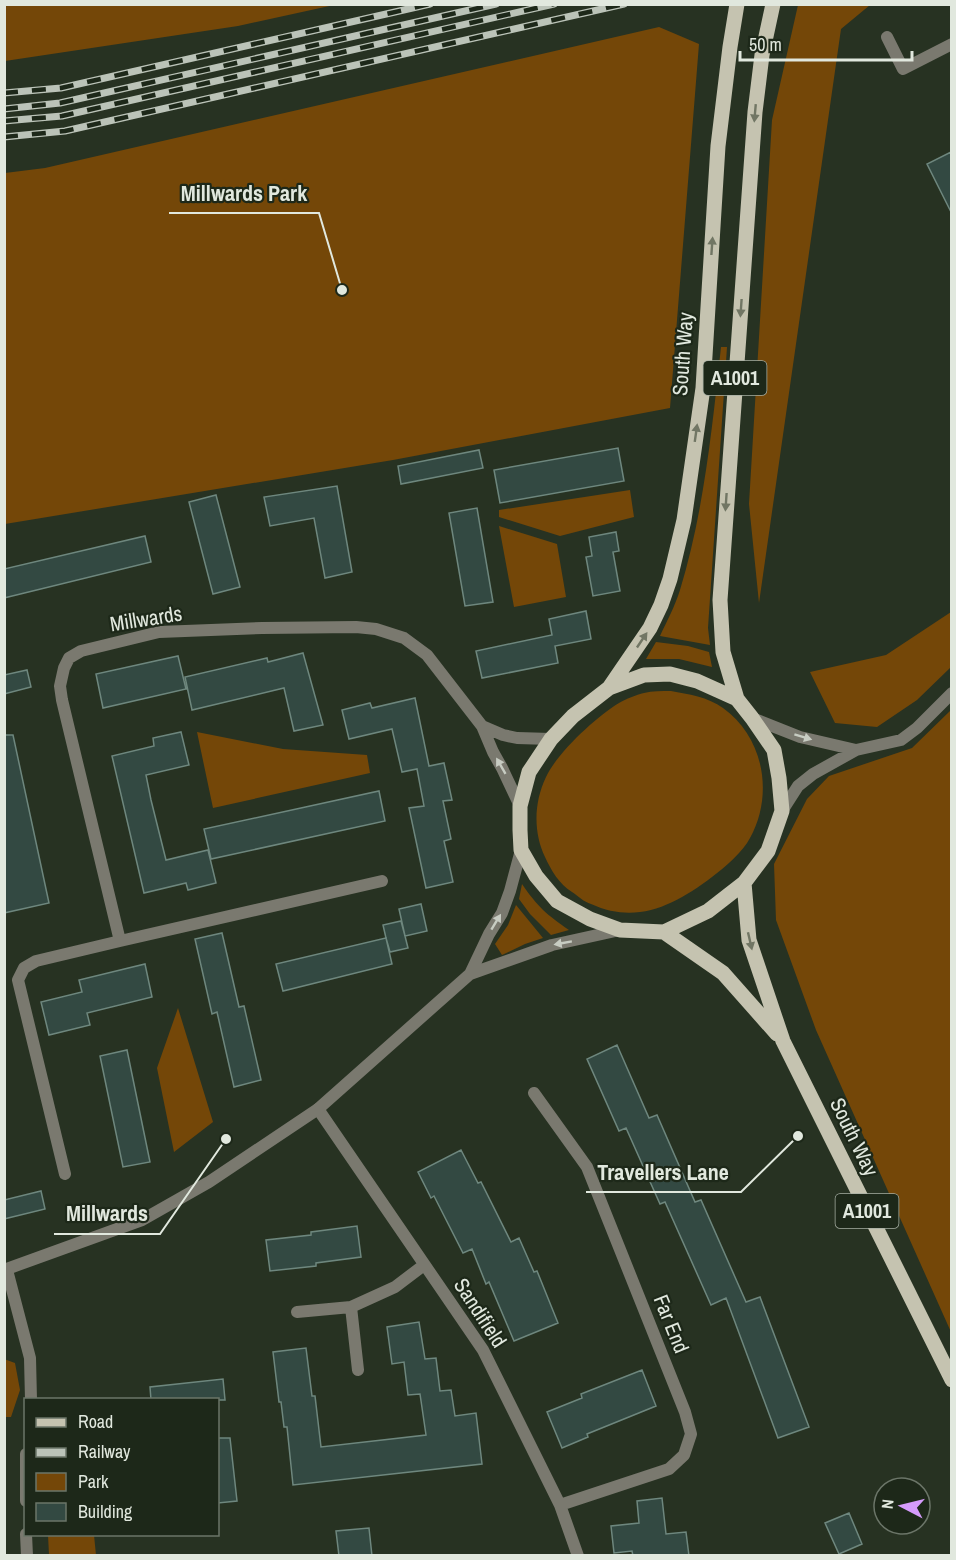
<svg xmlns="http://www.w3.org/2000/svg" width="956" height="1560" font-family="'Archivo Narrow',sans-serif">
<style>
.green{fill:#744708}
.building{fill:#334942;stroke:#6e877e;stroke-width:1.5}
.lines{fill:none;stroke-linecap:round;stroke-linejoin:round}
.service{stroke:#7a796f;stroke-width:12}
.minor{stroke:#7a796f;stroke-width:12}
.tertiary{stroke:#7a796f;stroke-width:12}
.primary{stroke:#c5c3b0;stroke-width:15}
.rail-casing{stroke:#bbc3b8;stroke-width:7}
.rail{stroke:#1d2819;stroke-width:4.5;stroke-dasharray:14;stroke-linecap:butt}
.oneway{fill:#717664}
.oneway2{fill:#c7ccc2}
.labels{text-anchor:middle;stroke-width:4.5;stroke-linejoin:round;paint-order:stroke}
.shield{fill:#1d2819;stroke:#a6aea3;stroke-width:1.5}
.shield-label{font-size:20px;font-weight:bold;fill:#e1e8de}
.street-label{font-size:21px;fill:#e1e8de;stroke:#1d2819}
.leader{fill:none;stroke:#e1e8de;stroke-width:2}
.callout-dot{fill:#e1e8de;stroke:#1d2819;stroke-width:2}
.callout-label{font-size:22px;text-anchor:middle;font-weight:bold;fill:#e1e8de;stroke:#1d2819;stroke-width:4.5;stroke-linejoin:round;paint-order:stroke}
</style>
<rect width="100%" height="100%" fill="#273222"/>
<path class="green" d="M 5,4 L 334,4 L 334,5 L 238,26 L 5,61 Z
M 798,5 L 870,5 L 841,29 L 759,603 L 749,504 L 772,120 Z
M 659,27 L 699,44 L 670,408 L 393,460 L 5,524 L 5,173 L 45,168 Z
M 721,347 L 727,347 L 708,628 L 710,645 L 660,636 C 667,621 675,606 680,590 C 704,511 712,429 721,347 Z
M 630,490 L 634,517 L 560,536 L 499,517 L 499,510 Z
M 499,526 L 557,544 L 566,597 L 514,607 Z
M 951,612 L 951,667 L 917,700 L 877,727 L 835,723 L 810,672 L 886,655 Z
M 656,642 L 688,646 L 709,652 L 712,667 L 679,659 L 646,659 Z
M 671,691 C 688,694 708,697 723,708 C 764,737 774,795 750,838 C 743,852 725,867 712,877 C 675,905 637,925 591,904 C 584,902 578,896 572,892 C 559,884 551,870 545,857 C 533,832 534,802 546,777 C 557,753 596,717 619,703 C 626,699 636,695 644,693 C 652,691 662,691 671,691 Z
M 951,710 L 951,1332 L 816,1030 L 776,920 L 774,864 L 807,799 L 829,776 L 912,748 Z
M 197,732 L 283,749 L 367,755 L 370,773 L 213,808 Z
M 522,884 C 537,906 547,915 569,930 L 551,935 L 530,914 L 519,899 Z
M 516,905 L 543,938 L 525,944 L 502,955 L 495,944 L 508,925 Z
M 178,1008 L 213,1122 L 174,1152 L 157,1068 Z
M 4,1359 L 15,1363 L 20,1390 L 11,1417 L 5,1417 Z
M 48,1535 L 94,1535 L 96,1555 L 49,1555 Z"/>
<path class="building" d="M 951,152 L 951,212 L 927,164 Z
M 618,448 L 624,481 L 500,503 L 494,470 Z
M 479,450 L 483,468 L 401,484 L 398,466 Z
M 337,486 L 352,572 L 325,578 L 314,518 L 270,526 L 264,497 Z
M 216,495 L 240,587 L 213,594 L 189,502 Z
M 477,508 L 493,602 L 465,606 L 449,513 Z
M 616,532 L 619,551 L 613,552 L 620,591 L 593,596 L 586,557 L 592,556 L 589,537 Z
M 145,536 L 151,562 L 4,598 L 4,569 Z
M 586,611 L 591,639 L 555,646 L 558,663 L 482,678 L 476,651 L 552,635 L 549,619 Z
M 303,653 L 323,725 L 294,731 L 284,688 L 192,710 L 185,677 L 267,658 L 268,662 Z
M 178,656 L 186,689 L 103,708 L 96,674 Z
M 27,670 L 31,687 L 4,694 L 4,675 Z
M 415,698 L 429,766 L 444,763 L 452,800 L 443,801 L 451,839 L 444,841 L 453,882 L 426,888 L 409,808 L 424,806 L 417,769 L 402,772 L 392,729 L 349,739 L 342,710 L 370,703 L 372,708 Z
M 181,732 L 189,765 L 146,775 L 151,800 L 166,860 L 208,850 L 216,883 L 188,890 L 186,883 L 144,893 L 112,756 L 154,746 L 153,738 Z
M 4,735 L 13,735 L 49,903 L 4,913 Z
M 379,791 L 385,821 L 211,859 L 204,829 Z
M 421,904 L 427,931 L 405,936 L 408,948 L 390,952 L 386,938 L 392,964 L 283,991 L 276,964 L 386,938 L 383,925 L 401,921 L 405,936 L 399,909 Z
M 222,933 L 239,1007 L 244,1006 L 261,1080 L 234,1087 L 217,1012 L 212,1014 L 195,939 Z
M 145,964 L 152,997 L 87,1013 L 90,1025 L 49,1035 L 41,1002 L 82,992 L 79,980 Z
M 617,1045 L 649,1118 L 657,1115 L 695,1202 L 701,1200 L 746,1302 L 760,1297 L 809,1427 L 778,1438 L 726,1298 L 711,1305 L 665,1202 L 660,1204 L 626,1128 L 619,1131 L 587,1059 Z
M 127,1050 L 150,1162 L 123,1167 L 100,1056 Z
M 461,1150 L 478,1183 L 481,1182 L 511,1242 L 519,1238 L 534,1272 L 537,1271 L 558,1323 L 514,1341 L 489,1282 L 486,1284 L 472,1249 L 463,1253 L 434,1196 L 431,1198 L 418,1172 Z
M 41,1191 L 45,1209 L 4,1219 L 4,1200 Z
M 357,1226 L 361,1257 L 316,1263 L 316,1266 L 270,1271 L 266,1240 L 311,1235 L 311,1232 Z
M 419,1322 L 425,1359 L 436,1358 L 440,1391 L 451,1390 L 455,1416 L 476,1413 L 482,1464 L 293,1485 L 287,1427 L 284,1427 L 281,1402 L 279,1402 L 273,1352 L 306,1348 L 312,1396 L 315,1396 L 321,1447 L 426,1435 L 420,1394 L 408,1395 L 404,1362 L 392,1364 L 387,1327 Z
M 642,1370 L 656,1406 L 587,1434 L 588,1437 L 562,1448 L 547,1412 L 582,1398 L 581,1394 Z
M 223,1379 L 225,1400 L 151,1400 L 150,1387 Z
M 218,1438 L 230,1438 L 237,1501 L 218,1503 Z
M 662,1498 L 666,1534 L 686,1532 L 689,1556 L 633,1556 L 632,1551 L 614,1553 L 611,1526 L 639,1523 L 637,1501 Z
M 849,1513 L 862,1544 L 839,1554 L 825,1523 Z
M 369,1528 L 372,1556 L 339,1556 L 336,1531 Z"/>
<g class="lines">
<path class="service" d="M 887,37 L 903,69 L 952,44"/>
<path class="minor" d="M 752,718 L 800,737 L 856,750
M 482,726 L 503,735 L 517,738 L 551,739
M 782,811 L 798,786 L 813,774 L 856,750 L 901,740 L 917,728 L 952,693
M 120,941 L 382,881
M 534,1093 L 587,1167 L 685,1412 L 691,1434 L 684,1455 L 669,1469 L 560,1505
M 318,1109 L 483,1350 L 560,1505 L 578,1556
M 65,1174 L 18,980 L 24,968 L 36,961 L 120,941 L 62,700 L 60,686 L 64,668 L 69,658 L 81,651 L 159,632 L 262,628 L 356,627 L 376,629 L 404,638 L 427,655 L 482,726 L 493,752 L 502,768 L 520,806
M 7,1270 L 30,1358 L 31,1400
M 351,1307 L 358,1370
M 297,1312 L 351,1307 L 395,1287 L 424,1265
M 26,1454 L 26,1501
M 26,1534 L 27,1556"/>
<path class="tertiary" d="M 470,974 L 552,945 L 620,930
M 4,1270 L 142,1220 L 209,1182 L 318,1109 L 470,974 L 489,934 L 502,913 L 510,891 L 521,850"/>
<path class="primary" d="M 670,674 L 697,681 L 737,699 L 752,718 L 774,750 L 779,778 L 782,811 L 768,851 L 744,883 L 708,911 L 664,932 L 620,930 L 590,919 L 557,901 L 536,876 L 521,850 L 520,830 L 520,806 L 529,772 L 551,739 L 573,716 L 609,688 L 644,675 Z
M 609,688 L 650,628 L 661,605 L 670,579 L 684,520 L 703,388 L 718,146 L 730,47 L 737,4
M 737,699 L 723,652 L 720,600 L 755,112 L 762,55 L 773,4
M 744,883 L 749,940 L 783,1041 L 952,1380
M 664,932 L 723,973 L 777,1034"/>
<g class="rail-casing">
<path id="rail" d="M 4,93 L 61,88 L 430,4
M 4,109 L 60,103 L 496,4
M 4,121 L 62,116 L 554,4
M 4,137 L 65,131 L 624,4"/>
</g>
<use href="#rail" class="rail"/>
</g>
<defs><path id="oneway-solid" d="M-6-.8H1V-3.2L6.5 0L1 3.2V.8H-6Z" transform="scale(1.5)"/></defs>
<g class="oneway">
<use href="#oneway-solid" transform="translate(755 113) rotate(95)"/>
<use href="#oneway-solid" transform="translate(712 246) rotate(-86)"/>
<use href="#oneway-solid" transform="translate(741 308) rotate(94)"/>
<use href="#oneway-solid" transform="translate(696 433) rotate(-82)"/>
<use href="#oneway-solid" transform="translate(726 502) rotate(94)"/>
<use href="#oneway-solid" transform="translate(642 640) rotate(-56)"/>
<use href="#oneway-solid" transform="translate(750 941) rotate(77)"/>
</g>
<g class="oneway2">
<use href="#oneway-solid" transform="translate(803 737) rotate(17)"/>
<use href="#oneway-solid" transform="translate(501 766) rotate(-120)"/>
<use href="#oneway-solid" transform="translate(496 922) rotate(-59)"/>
<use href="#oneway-solid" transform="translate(563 943) rotate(170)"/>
</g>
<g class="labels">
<g class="shield">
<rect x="703.5" y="361" width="63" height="34" rx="4.5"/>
<rect x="835.5" y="1194" width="63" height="34" rx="4.5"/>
</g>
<g class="shield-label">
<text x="735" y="385">A1001</text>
<text x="867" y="1218">A1001</text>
</g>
<g class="street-label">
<text transform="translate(683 354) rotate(-86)" y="7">South Way</text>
<text transform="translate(146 619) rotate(-9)" y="7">Millwards</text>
<text transform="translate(854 1137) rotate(64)" y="7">South Way</text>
<text transform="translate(480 1313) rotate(57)" y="7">Sandifield</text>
<text transform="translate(671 1324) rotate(68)" y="7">Far End</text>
</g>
</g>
<path class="leader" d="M342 290L319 213H169M798 1136L741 1192H586M226 1139L160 1234H54"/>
<g class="callout-dot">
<circle cx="342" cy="290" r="6"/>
<circle cx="798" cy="1136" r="6"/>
<circle cx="226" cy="1139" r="6"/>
</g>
<g class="callout-label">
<text x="244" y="201">Millwards Park</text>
<text x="663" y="1180">Travellers Lane</text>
<text x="107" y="1221">Millwards</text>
</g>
<rect width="956" height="1560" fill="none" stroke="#e1e8de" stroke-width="12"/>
<rect x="24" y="1398" width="195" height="138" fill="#1d2819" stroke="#6b7568" stroke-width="1.5"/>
<rect x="36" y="1418" width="30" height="9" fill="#c5c3b0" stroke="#6b7568" stroke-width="1.5"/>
<text x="78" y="1428" font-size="18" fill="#e1e8de">Road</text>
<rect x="36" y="1448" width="30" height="9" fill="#bbc3b8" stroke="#6b7568" stroke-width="1.5"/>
<text x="78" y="1458" font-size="18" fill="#e1e8de">Railway</text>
<rect x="36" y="1473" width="30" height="18" fill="#744708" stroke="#6b7568" stroke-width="1.5"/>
<text x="78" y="1488" font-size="18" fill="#e1e8de">Park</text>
<rect x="36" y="1503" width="30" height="18" fill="#334942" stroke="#6b7568" stroke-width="1.5"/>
<text x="78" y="1518" font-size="18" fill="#e1e8de">Building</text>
<g transform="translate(902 1506) rotate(277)"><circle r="28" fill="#1d2819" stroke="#6b7568" stroke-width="1.5"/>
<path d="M0-4.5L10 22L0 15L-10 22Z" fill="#d59bfb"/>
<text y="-9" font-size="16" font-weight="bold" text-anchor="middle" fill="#e1e8de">N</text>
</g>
<path d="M740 51v9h172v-9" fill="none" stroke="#e1e8de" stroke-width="3"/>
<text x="749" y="51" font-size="18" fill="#e1e8de" stroke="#1d2819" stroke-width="4.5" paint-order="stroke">50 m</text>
</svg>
